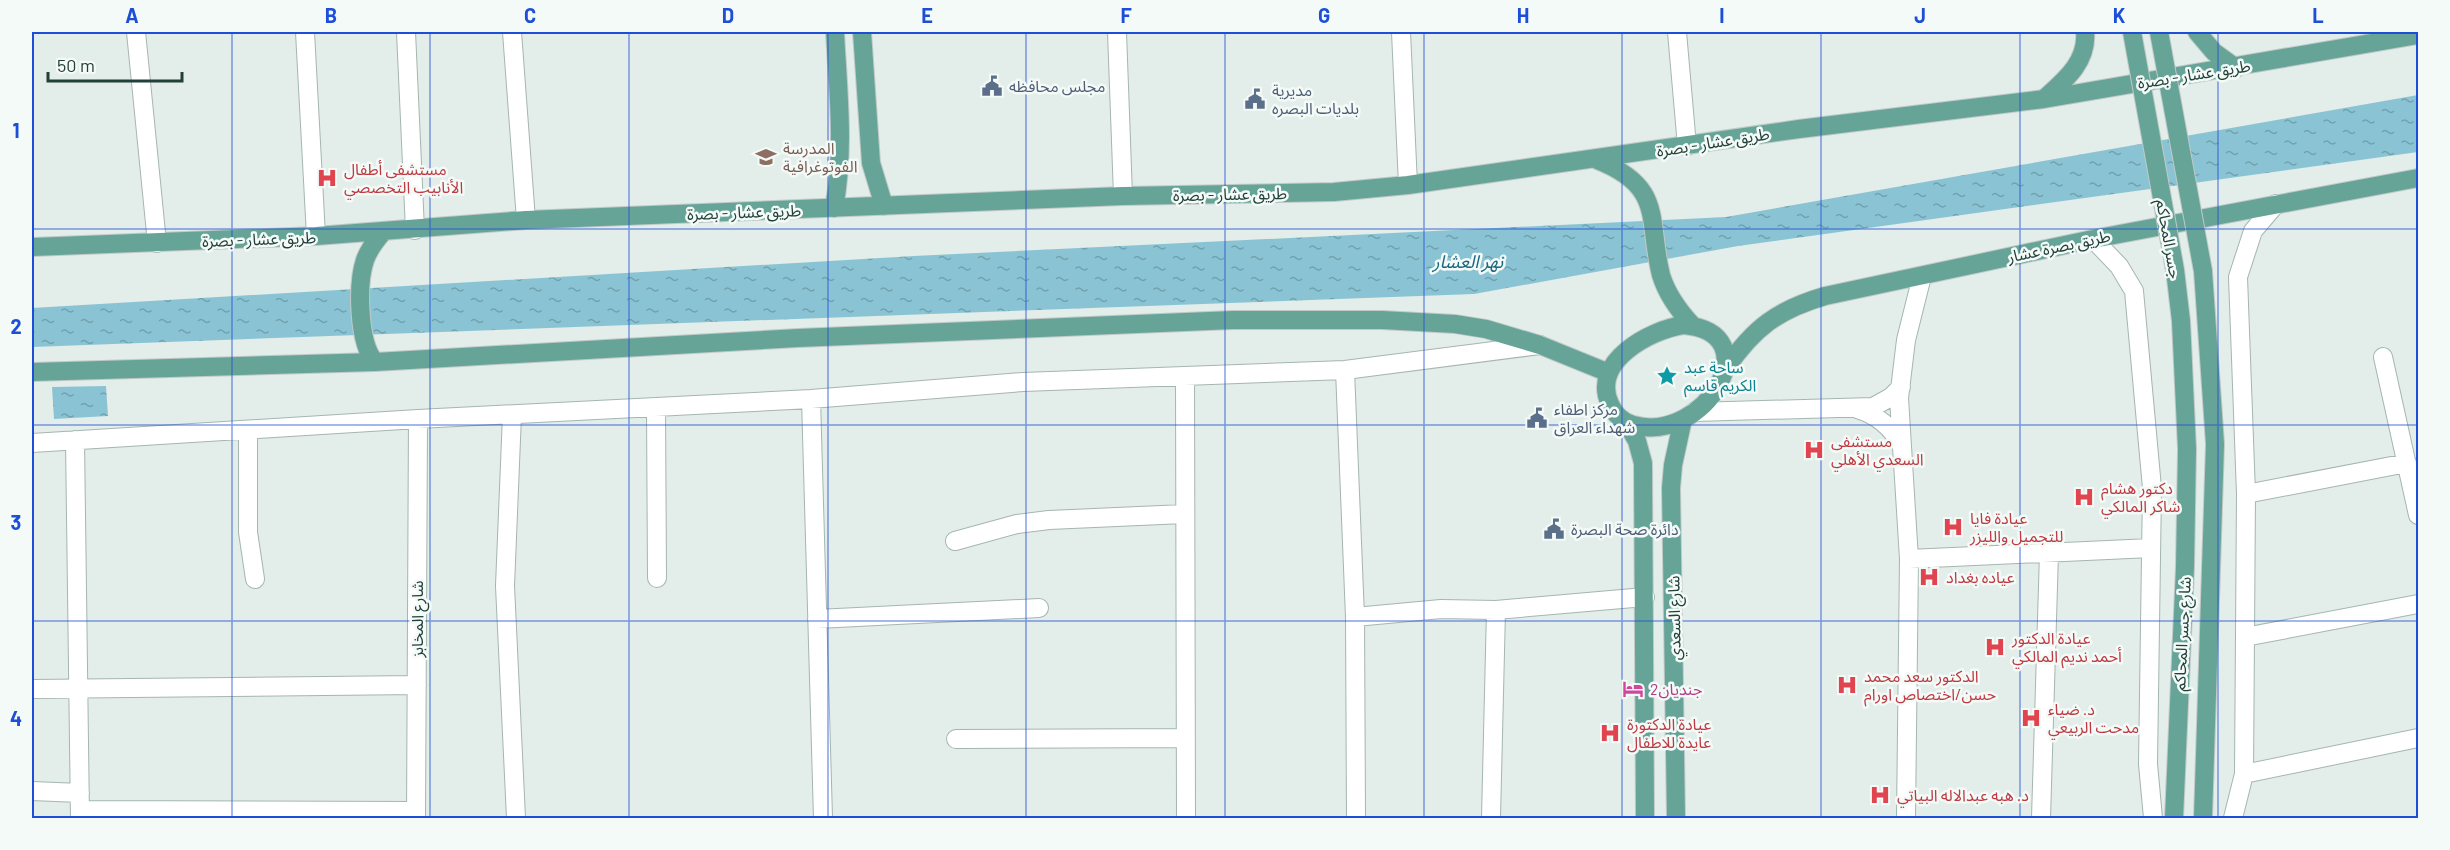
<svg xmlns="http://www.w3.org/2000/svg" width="2450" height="850" font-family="Barlow,'Noto Sans Arabic',sans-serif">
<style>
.water{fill:url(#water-ripples)}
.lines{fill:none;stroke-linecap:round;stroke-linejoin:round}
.minor-casing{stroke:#a5b6b1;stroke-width:20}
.major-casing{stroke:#c1cac8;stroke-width:20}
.minor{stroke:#fff;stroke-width:18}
.major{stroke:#66a498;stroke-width:18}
.major-bridge-casing{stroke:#c1cac8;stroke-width:20;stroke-linecap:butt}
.major-bridge{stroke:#66a498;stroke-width:18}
.grid{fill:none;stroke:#1d4ed8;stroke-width:1.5;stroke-opacity:0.55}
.labels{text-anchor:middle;stroke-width:5;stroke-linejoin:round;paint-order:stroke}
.street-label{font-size:16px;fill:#224039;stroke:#f4faf7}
.service-label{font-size:16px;fill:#4e5e75;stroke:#f4faf7;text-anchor:start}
.education-label{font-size:16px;fill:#785e54;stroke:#f4faf7;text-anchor:start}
.health-label{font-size:16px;fill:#be3a42;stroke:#f4faf7;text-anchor:start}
.culture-label{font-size:16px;fill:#0d838f;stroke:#f4faf7;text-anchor:start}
.hotel-label{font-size:16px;fill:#b23c85;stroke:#f4faf7;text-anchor:start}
.water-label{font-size:18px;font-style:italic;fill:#1a677e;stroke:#f4faf7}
.neatline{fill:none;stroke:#1d4ed8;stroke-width:2}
.grid-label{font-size:20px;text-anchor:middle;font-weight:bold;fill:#1d4ed8}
</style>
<defs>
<pattern id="water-ripples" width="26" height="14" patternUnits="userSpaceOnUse" patternTransform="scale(1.5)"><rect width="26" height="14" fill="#8ac4d4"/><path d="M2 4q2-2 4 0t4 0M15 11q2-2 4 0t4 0" fill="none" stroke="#70a1ad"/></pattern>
</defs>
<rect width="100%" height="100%" fill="#e3ede9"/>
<path class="water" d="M 2418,95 L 2418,152 L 1738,246 L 1474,294 L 32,347 L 32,308 L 914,256 L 1726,217 Z
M 106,386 L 108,416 L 54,419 L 52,387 Z"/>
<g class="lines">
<g class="minor-casing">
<path id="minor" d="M 136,32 L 157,243
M 305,32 L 316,236
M 406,32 L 415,230
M 512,32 L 526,220
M 1117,32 L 1123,196
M 1401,32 L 1408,185
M 1677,32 L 1687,146
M 2093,239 L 2119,266 L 2134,291 L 2152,488 L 2148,764 L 2153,818
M 2383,357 L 2418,515
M 1345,370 L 1355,617 L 1356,818
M 1185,376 L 1186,818
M 811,399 L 823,818
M 656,407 L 657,578
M 1857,409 C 1877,415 1891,426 1901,445
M 1694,412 L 1873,407 L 1891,397 L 1901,387
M 512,415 L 505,586 L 516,818
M 248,430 L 248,532 L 255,579
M 75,440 L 80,818
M 32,443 L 418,419 L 811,399 L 1023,382 L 1345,370 L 1540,345
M 2246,494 L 2407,463
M 955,541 L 1017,524 L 1049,520 L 1184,514
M 1909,559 L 2151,548
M 1355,617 L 1441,609 L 1496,610 L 1645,597
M 817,619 L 1039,608
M 2245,637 L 2418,604
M 32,689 L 417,685
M 956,739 L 1185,738
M 2244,774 L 2418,738
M 32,791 L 80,793
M 80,810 L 416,811
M 416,818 L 418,419
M 1491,818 L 1496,610
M 1906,818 L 1909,559 L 1899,398 L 1906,340 L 1922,276
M 2041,818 L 2049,553
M 2233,818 L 2244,774 L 2246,494 L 2238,277 L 2253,231 L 2276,204"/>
</g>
<g class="major-casing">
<path id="major" d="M 862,32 L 871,163 L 884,206
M 2197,32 L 2214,52 L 2236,68
M 2044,99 C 2064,81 2088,62 2085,32
M 1597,160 C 1665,187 1647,219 1661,275 C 1667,295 1679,311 1693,326
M 834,208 C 845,150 838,90 835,32
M 32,247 L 316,236 L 526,220 L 1123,196 L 1334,192 L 1408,185 L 1799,129 L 2044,99 L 2418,35
M 1683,325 C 1772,332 1705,445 1633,425 C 1623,422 1614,414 1610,404 C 1590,362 1650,330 1683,325 Z
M 375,362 C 358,343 357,284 365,260 C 369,249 376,240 383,232
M 1726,368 C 1754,328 1777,310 1825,296 L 2093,239 L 2418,178
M 32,372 L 375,362 L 798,338 L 1233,320 L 1382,320 L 1455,324 L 1486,329 L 1540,345 L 1609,373
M 1626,422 L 1637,441 L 1643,463 L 1645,818
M 1676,818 L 1671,488 L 1673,465 L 1683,419
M 2174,818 L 2185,567 L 2187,449
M 2203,818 L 2215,444"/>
</g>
<use href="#minor" class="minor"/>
<use href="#major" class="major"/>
<g class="major-bridge-casing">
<path id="major-bridge" d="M 2132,32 L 2175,270 L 2181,321 L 2187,449
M 2159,32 L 2203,271 L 2215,444"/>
</g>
<use href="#major-bridge" class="major-bridge"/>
</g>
<path class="grid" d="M 232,32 L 232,818M 430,32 L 430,818M 629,32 L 629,818M 828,32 L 828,818M 1026,32 L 1026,818M 1225,32 L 1225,818M 1424,32 L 1424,818M 1622,32 L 1622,818M 1821,32 L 1821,818M 2020,32 L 2020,818M 2218,32 L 2218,818M 32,229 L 2418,229M 32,425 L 2418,425M 32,621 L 2418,621"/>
<defs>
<g id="civic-bare" transform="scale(1.62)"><path d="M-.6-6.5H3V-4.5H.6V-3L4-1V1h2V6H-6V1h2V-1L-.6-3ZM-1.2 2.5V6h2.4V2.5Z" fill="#5c6f8a" stroke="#f4faf7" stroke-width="2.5" paint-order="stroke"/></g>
<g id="school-bare" transform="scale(1.62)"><path d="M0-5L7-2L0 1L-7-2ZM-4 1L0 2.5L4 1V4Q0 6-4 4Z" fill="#8d6e63" stroke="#f4faf7" stroke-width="2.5" paint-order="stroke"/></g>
<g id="hospital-bare" transform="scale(1.62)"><path d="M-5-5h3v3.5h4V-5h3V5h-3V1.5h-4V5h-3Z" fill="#e0444e" stroke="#f4faf7" stroke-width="2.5" paint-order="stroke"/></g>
<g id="sight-bare" transform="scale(1.62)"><path d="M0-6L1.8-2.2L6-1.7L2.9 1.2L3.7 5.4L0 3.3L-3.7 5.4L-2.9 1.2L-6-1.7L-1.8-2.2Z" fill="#0f9aa8" stroke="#f4faf7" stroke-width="2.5" paint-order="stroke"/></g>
<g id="hotel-bare" transform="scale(1.62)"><path d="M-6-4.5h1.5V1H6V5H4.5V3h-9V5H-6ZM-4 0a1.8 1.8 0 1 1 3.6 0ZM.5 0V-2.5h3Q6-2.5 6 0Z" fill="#d1479c" stroke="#f4faf7" stroke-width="2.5" paint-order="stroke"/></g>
</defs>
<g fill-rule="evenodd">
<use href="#civic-bare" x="992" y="86"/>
<use href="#civic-bare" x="1255" y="99"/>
<use href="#school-bare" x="766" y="157"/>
<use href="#hospital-bare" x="327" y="178"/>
<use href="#sight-bare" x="1667" y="376"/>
<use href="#civic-bare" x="1537" y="418"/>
<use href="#hospital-bare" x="1814" y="450"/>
<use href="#hospital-bare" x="2084" y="497"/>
<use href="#hospital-bare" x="1953" y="527"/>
<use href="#civic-bare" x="1554" y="529"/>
<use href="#hospital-bare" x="1929" y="577"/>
<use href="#hospital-bare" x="1995" y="647"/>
<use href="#hospital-bare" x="1847" y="685"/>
<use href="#hotel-bare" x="1633" y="689"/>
<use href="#hospital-bare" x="2031" y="718"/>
<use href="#hospital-bare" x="1610" y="733"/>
<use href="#hospital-bare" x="1880" y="795"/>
</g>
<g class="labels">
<g class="street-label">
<text transform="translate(2194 74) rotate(-9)" y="6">طريق عشار - بصرة</text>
<text transform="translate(1713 142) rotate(-9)" y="6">طريق عشار - بصرة</text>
<text transform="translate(1230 194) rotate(-1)" y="6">طريق عشار - بصرة</text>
<text transform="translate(744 212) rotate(-2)" y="6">طريق عشار - بصرة</text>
<text transform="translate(259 239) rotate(-2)" y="6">طريق عشار - بصرة</text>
<text transform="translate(2169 239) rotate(80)" y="6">جسر المحاكم</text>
<text transform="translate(2059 246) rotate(-12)" y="6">طريق بصرة عشار</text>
<text transform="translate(1674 618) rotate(-91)" y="6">شارع السعدي</text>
<text transform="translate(417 619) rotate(-90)" y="6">شارع المخابز</text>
<text transform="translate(2182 634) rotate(-87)" y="6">شارع جسر المحاكم</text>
</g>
<g class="service-label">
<text x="1009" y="92">مجلس محافظه</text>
<text x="1272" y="96">مديرية<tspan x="1272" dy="18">بلديات البصره</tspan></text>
<text x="1554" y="415">مركز اطفاء<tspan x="1554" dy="18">شهداء العراق</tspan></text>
<text x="1571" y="535">دائرة صحة البصرة</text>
</g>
<g class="education-label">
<text x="783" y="154">المدرسة<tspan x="783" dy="18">الفوتوغرافية</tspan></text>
</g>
<g class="health-label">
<text x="344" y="175">مستشفى أطفال<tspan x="344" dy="18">الأنابيب التخصصي</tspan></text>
<text x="1831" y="447">مستشفى<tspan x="1831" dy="18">السعدي الأهلي</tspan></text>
<text x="2101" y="494">دكتور هشام<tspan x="2101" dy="18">شاكر المالكي</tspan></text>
<text x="1970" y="524">عيادة فايا<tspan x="1970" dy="18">للتجميل والليزر</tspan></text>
<text x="1946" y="583">عياده بغداد</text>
<text x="2012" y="644">عيادة الدكتور<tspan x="2012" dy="18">أحمد نديم المالكي</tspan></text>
<text x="1864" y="682">الدكتور سعد محمد<tspan x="1864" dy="18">حسن/اختصاص اورام</tspan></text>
<text x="2048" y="715">د. ضياء<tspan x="2048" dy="18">مدحت الربيعي</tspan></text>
<text x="1627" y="730">عيادة الدكتورة<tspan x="1627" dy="18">عايدة للاطفال</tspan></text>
<text x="1897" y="801">د. هبه عبدالاله البياتي</text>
</g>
<g class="culture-label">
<text x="1684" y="373">ساحة عبد<tspan x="1684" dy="18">الكريم قاسم</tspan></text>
</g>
<g class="hotel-label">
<text x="1650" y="695">جنديان2</text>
</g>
<g class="water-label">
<text x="1468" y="268">نهر العشار</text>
</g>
</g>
<rect width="2450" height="850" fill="none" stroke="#f4faf7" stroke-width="66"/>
<path d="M48 72v9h134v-9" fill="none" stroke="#224039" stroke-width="3"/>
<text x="57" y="72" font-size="18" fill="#224039" stroke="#f4faf7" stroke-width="4.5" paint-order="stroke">50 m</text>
<rect x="33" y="33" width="2384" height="784" class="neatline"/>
<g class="grid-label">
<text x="132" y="23">A</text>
<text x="331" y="23">B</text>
<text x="530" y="23">C</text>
<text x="728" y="23">D</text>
<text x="927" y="23">E</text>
<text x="1126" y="23">F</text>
<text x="1324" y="23">G</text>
<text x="1523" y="23">H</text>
<text x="1722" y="23">I</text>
<text x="1920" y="23">J</text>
<text x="2119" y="23">K</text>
<text x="2318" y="23">L</text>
<text x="16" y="138">1</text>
<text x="16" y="334">2</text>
<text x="16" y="530">3</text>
<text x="16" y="726">4</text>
</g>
</svg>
